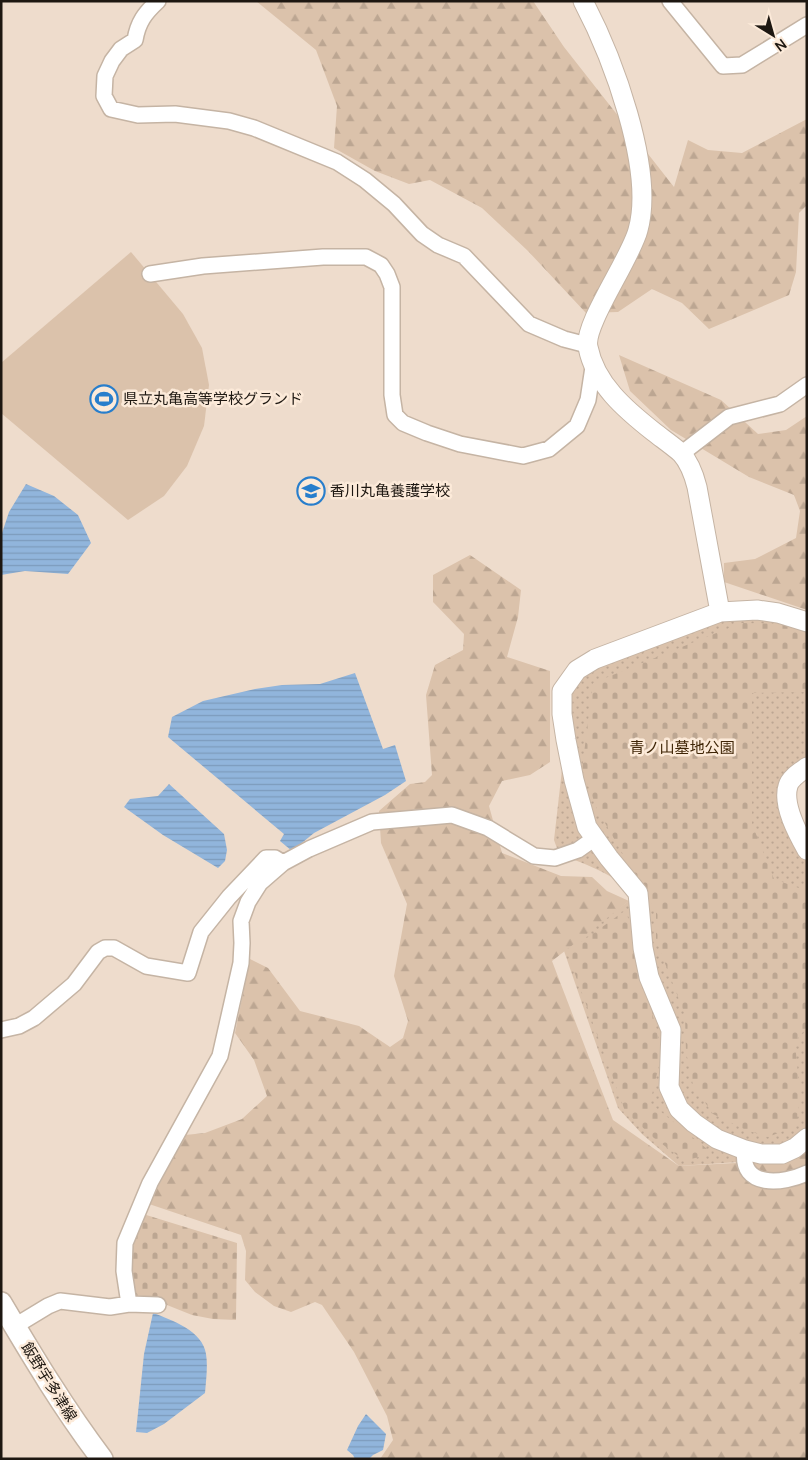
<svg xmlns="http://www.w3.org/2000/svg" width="808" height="1460" font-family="Manrope,'Noto Sans JP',sans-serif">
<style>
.green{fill:url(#green-dots)}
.forest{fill:url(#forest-firs)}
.cemetery{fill:url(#cemetery-stones)}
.pitch{fill:#dbc2ab}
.water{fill:url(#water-rules)}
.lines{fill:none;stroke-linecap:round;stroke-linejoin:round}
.minor-casing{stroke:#c5b4a4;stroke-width:18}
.tertiary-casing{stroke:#c5b4a4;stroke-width:21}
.secondary-casing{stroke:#c5b4a4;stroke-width:24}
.minor{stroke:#fff;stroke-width:15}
.tertiary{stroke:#fff;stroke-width:19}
.secondary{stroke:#fff;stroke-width:21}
.labels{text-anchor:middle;stroke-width:5;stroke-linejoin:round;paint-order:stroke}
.poi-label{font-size:15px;fill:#1d1711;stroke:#fcead9;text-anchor:start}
.park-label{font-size:15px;fill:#3f2506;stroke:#fcead9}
.street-label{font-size:15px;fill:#1d1711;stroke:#fcead9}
</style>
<defs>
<pattern id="green-dots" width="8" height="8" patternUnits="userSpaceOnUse" patternTransform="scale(1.25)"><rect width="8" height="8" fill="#dbc2ab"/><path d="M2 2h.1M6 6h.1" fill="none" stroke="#bca692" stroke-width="1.8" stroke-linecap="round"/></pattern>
<pattern id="forest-firs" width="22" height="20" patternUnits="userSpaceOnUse" patternTransform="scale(1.25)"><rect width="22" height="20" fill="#dbc2ab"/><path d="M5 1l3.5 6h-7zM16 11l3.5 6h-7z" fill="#bca692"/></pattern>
<pattern id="cemetery-stones" width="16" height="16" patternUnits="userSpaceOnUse" patternTransform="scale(1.25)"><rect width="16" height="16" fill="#dbc2ab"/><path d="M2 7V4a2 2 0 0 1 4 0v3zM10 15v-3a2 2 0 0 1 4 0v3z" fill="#bca692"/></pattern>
<pattern id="water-rules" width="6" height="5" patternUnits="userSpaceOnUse" patternTransform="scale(1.25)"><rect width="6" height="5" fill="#91b5dc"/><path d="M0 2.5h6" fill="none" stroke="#7d9bbc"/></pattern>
</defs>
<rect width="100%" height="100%" fill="#eedccc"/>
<path class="green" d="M 730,601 L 760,601 L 807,613 L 807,775 L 794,788 L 792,798 L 807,838 L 807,1147 L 753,1161 L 679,1166 L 642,1134 L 618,1108 L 563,948 L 629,901 C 629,900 629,894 629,893 C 623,877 575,860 559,854 L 554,840 L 563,761 L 561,681 L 650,631 L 694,612 Z"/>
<path class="forest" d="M 256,1 L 533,1 L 564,47 L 674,187 L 688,140 L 708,150 L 742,153 L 807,119 L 807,205 L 799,213 L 796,272 L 789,295 L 709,329 L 682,303 L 652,289 L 618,312 L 586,313 L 528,251 L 482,208 L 430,180 L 409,184 L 375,171 L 334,148 L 337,106 L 316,50 Z
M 619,355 L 721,400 L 758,434 L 786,430 L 807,416 L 807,610 L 724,582 L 724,563 L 755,559 L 796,538 L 800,511 L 794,495 L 749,477 L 671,430 L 630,391 Z
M 470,555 L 521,590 L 518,617 L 507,657 L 550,671 L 550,762 L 530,775 L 502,781 L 489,806 L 502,853 L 561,876 L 592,877 L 607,891 L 629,901 L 552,961 L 613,1120 L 679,1166 L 775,1161 L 807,1150 L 807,1459 L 380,1459 L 393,1440 L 387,1416 L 354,1352 L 322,1305 L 315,1302 L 291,1312 L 274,1306 L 255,1292 L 245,1280 L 246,1251 L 241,1235 L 149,1204 L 185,1135 L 205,1133 L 242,1119 L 267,1096 L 254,1060 L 235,1033 L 250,959 L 268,968 L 300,1011 L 359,1026 L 390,1047 L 403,1038 L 408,1021 L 394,976 L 407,904 L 381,843 L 379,811 L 410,784 L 425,782 L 432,775 L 426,695 L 435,665 L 463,650 L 464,634 L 433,602 L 433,575 Z"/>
<path class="cemetery" d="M 741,623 L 782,624 L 807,632 L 807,692 L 752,693 L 752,824 L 774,879 L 807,891 L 807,1027 L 795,1042 L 800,1098 L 796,1126 L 768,1137 L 746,1130 L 713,1114 L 693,1085 L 686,1052 L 685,1015 L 656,940 L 656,912 L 597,809 L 582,769 L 593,683 Z
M 626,910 L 662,1052 L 650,1103 L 712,1153 L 685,1161 L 654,1138 L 625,1111 L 567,952 Z
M 143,1214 L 237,1243 L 236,1320 L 213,1319 L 192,1315 L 162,1303 L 134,1298 L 129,1268 L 129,1245 Z"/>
<path class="pitch" d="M 131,252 L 183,314 L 202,348 L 209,385 L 204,426 L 187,466 L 164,496 L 128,520 L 1,413 L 1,363 Z"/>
<path class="water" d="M 26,484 L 54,496 L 78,515 L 91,543 L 68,574 L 25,571 L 1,575 L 1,536 L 9,512 Z
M 355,673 L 383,749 L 395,745 L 406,781 L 385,795 L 314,833 L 292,851 L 280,841 L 284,834 L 168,737 L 172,717 L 203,701 L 255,689 L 282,685 L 320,684 Z
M 169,784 L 224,834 L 227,850 L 225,861 L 218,868 L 163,835 L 124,807 L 130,799 L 158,796 Z
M 153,1313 C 172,1320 203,1331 206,1354 C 208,1366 206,1381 205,1393 L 164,1424 L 147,1433 L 136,1432 L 144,1354 Z
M 366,1414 L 386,1434 L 383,1450 L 373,1455 L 369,1459 L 355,1459 L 353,1455 L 347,1450 L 358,1426 Z"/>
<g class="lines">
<g class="minor-casing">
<path id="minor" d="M 158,1 C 145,13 138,22 135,40 L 121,49 L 112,61 L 105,76 L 104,96 L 111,109 L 138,115 L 175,114 L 229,121 L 254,128 L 337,162 L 365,180 L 394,204 L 422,234 L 438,245 L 464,256 L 529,324 L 564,339 L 587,345
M 670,1 L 723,66 L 742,65 L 807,25
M 150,274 L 203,266 L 323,257 L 366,257 L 381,265 L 387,274 L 392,287 L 392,395 L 395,415 L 403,423 L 427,433 L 460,444 L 523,456 L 549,449 L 577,426 L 588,400 L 593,367
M 681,454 L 729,417 L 780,404 L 807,385
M 1,1030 L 19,1026 L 34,1018 L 74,984 L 98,952 L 105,948 L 114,948 L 146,966 L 188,973 L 201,932 L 229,897 L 266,858 L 275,858 L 283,863
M 745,1150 C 739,1189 784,1184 807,1173
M 129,1304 L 124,1271 L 125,1243 L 150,1183 L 220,1056 L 241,963 L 242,943 L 241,921 L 248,902 L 260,883 L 283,863 L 309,849 L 372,822 L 452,815 L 488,828 L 534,856 L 555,858 L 578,850 L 595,838
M 15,1326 L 48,1306 L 60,1301 L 110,1307 L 129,1304 L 158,1305"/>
</g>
<g class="tertiary-casing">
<path id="tertiary" d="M 583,1 C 612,56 655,169 638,230 C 631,258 583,325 588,347 C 595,384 626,410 654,432 C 663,439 673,446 681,453 C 690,463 694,475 697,487 L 720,612
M 807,622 L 778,613 L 757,610 L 720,612 L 595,659 L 577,670 L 562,691 L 562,714 L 566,740 L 574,780 L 587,827 L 609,858 L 638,893 L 643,948 L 649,977 L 671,1030 L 669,1087 L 679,1109 L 694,1123 L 717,1139 L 745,1150 L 761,1154 L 782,1154 L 795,1148 L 807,1138
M 807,767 C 800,772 790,778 788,786 C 782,805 798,834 807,850"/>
</g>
<g class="secondary-casing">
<path id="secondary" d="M 1,1303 C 33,1357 64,1409 102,1459"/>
</g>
<use href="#minor" class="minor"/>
<use href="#tertiary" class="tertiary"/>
<use href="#secondary" class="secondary"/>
</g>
<defs>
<g id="stadium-ring" transform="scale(1.4375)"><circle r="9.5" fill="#fcead9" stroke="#287ecc" stroke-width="1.5"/><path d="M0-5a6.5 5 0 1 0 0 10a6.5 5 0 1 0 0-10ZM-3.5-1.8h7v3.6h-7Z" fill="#287ecc"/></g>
<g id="school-ring" transform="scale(1.4375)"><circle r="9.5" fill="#fcead9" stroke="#287ecc" stroke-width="1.5"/><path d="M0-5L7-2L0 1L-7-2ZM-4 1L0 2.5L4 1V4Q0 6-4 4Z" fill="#287ecc"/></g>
</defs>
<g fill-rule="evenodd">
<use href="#stadium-ring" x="104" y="399"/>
<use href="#school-ring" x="311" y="491"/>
</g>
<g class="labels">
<g class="poi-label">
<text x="123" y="404">県立丸亀高等学校グランド</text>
<text x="330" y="496">香川丸亀養護学校</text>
</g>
<g class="park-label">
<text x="682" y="753">青ノ山墓地公園</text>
</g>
<g class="street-label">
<text transform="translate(49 1382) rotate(58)" y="5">飯野宇多津線</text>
</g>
</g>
<rect width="808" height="1460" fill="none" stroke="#1d1711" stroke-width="5"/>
<g transform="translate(773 35) rotate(143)" stroke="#fcead9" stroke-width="4" paint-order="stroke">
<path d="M0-4L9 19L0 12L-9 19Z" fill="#1d1711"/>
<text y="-8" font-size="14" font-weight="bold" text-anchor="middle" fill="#1d1711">N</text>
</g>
</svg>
